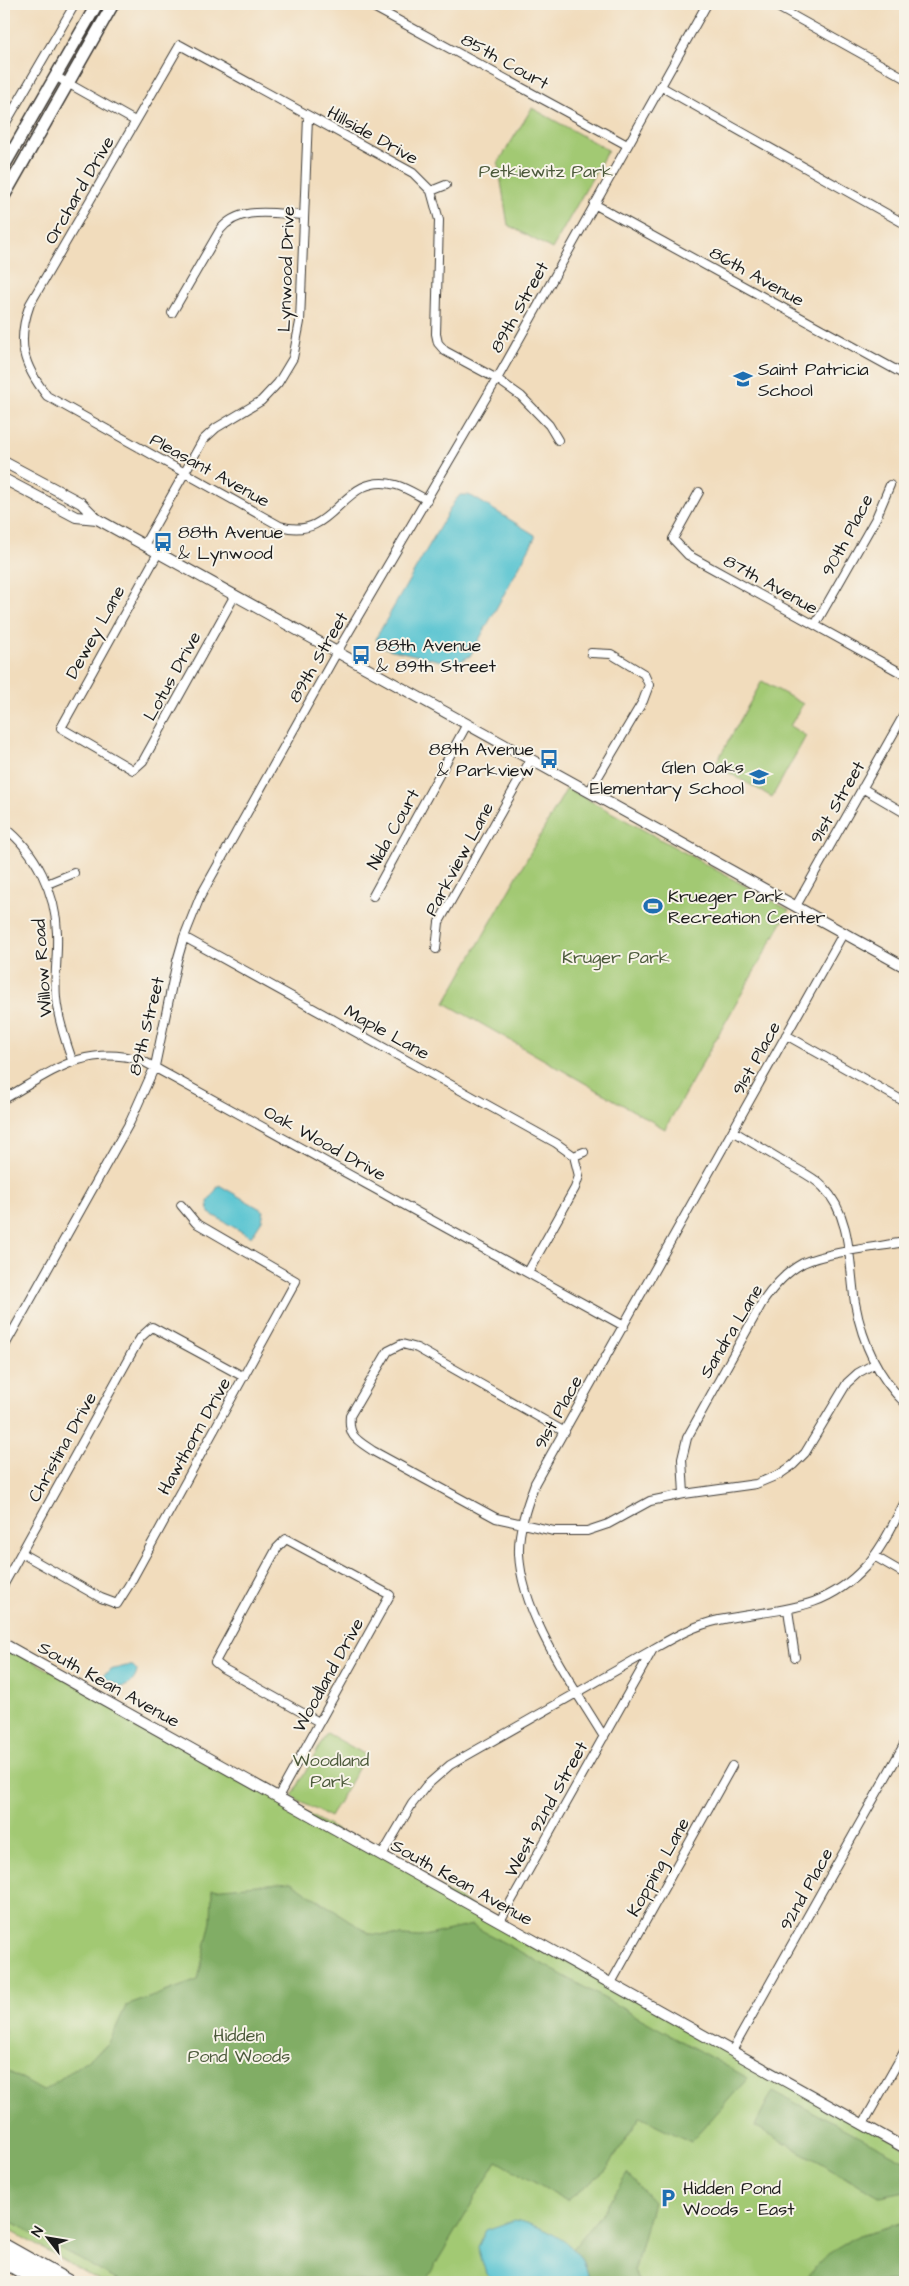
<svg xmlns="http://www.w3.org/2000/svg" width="909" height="2286" font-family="'Architects Daughter',sans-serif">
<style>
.green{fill:#a2c973;stroke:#5f7248}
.forest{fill:#81ad65;stroke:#4e6440}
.water{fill:#58c4d1;stroke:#3a7076}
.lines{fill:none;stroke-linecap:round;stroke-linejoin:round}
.minor-casing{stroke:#3c3934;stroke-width:10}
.tertiary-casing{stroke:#3c3934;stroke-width:12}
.secondary-casing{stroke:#3c3934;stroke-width:14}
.trunk-casing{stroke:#3c3934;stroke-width:16}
.minor{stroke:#fff;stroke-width:8}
.tertiary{stroke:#fff;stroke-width:10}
.secondary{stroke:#fff;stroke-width:11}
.trunk{stroke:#fff;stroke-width:14}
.labels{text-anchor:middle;stroke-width:4;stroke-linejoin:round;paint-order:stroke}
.street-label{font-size:18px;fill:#1c1c1c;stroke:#f7f3e8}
.park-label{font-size:18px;fill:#4b593a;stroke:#f7f3e8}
.poi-label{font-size:18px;fill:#1c1c1c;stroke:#f7f3e8;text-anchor:start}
</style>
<rect width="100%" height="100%" fill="#f7f3e8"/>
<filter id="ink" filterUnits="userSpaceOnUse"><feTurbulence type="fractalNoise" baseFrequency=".02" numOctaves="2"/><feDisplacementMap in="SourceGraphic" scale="10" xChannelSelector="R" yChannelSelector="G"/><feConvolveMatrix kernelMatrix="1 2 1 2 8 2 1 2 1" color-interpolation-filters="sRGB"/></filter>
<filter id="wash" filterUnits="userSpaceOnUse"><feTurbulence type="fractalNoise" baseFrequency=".0096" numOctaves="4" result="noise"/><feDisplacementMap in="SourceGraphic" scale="20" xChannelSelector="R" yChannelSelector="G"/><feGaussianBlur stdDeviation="1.12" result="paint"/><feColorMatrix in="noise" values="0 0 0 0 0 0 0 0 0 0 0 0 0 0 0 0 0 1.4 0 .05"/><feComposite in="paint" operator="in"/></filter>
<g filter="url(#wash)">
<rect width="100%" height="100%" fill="#f1dcbc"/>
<path class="green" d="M 532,108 L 608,150 L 552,249 L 508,225 L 498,163 Z
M 762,681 L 803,704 L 790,726 L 806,736 L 772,797 L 715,765 Z
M 567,788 L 789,910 L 665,1129 L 445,1003 Z
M 4,1645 L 905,2147 L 905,2282 L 102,2282 L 4,2227 Z
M 327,1733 L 366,1755 L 330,1817 L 295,1799 L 292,1796 Z"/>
<path class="forest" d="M 291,1882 L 370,1934 L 420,1937 L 472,1925 L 748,2078 L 691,2142 L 640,2117 L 606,2170 L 567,2201 L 497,2161 L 425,2282 L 120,2282 L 4,2217 L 4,2069 L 43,2091 L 108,2045 L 126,2006 L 198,1980 L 211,1921 L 212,1889 Z
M 773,2091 L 905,2161 L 905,2192 L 881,2197 L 755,2126 Z
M 627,2174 L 653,2202 L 634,2271 L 639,2282 L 589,2282 L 583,2262 L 572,2250 L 605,2209 Z
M 905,2222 L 905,2282 L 801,2282 L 829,2253 L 859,2235 Z"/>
<path class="water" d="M 460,495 L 468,495 L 473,497 L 535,535 L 535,538 L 470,656 L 455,664 L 388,649 L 381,646 L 376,640 L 377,636 L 454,502 Z
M 219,1185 L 264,1211 L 262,1220 L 251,1237 L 209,1213 L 208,1202 Z
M 126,1666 L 133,1666 L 137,1670 C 137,1678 130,1686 122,1687 L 108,1680 L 103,1675 L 110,1670 Z
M 515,2220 C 539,2226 572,2239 583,2263 C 586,2269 587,2276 589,2282 L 494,2282 L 486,2274 L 478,2247 L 486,2230 Z"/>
</g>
<g filter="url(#ink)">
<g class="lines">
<g class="minor-casing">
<path id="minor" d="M 368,4 L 627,145
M 772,4 L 905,78
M 55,76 L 135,121
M 660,86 L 905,224
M 4,126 L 75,4
M 431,191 L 446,185
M 594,204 L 905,375
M 172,313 L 220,230 C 240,205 274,214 303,215
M 699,492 L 673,539 L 688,555 L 905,675
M 427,500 C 417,495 407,488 396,485 C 340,470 337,543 280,526 L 47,396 C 23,365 16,343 30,304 L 180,45 L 413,173 L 431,191 L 439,220 L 436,334 L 438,343 L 445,351 L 497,379 L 521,396 L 549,425 L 558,440
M 144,545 L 203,440 L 216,428 L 261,401 L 278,383 L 293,358 L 300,322 L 308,117
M 158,553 L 61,728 L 133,770 L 143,761 L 235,595
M 815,625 L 876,518 L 890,485
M 862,788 L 905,813
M 589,792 L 643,701 L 649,685 L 644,674 L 611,654 L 591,653
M 4,827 C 36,851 56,894 57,933 C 58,955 54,976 56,998 C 58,1019 65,1040 72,1060
M 47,884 L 74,873
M 373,896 L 467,724
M 796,906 L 905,713
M 184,937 L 556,1143 L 574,1156
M 436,949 L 439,922 L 531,759
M 786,1035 L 905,1102
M 4,1099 C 52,1072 83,1044 141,1060 L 624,1326
M 733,1131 C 751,1142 770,1153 788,1164 C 800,1171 814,1177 823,1187 C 852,1216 849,1265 855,1303 C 862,1341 877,1376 905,1403
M 574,1156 L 584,1152
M 528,1272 L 575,1188 L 579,1176 L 574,1156
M 4,1347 L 130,1122 L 155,1066 L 177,961 L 184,937 L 200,897 L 337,652 L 497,379 L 707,4
M 565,1432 L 417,1348 L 402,1344 L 388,1351 L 350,1416 C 348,1437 357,1440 373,1451 L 496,1518 L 554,1531 L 587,1531 L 608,1524 L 650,1501 L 684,1494 L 756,1484 L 780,1474 L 793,1465 L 805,1453 L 847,1383 L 858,1373 L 874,1364
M 684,1494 L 682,1459 L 687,1438 L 762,1303 C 773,1287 786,1272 803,1263 C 827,1252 877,1247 905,1242
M 21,1553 L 101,1598 L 117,1604 L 129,1585 L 296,1281 L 196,1223 L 181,1205
M 874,1556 L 905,1574
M 4,1584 L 136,1345 L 141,1337 L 152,1327 L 244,1377
M 788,1610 L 795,1657
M 604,1737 C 572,1684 522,1616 519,1554 C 518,1530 527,1505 535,1483 L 844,932
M 278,1797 L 390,1595 L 286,1539 L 277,1548 L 215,1662 L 224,1669 L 319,1722
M 382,1855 L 412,1804 L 426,1786 L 450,1765 L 652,1650
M 500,1921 L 653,1649 C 674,1637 695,1625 719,1620 C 776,1608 822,1614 865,1567 C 882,1549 893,1524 905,1502
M 611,1983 L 732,1766
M 732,2051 L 905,1743
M 863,2124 L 905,2050"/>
</g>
<g class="tertiary-casing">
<path id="tertiary" d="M 4,462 L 81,503 L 97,519 L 905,967
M 4,479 L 76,517 L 97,519
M 4,1644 L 905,2148"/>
</g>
<g class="secondary-casing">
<path id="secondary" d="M 4,166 L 97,4
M 4,196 L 113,4"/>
</g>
<g class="trunk-casing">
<path id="trunk" d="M 4,2246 L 68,2282
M 4,2261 L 41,2282"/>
</g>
<use href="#minor" class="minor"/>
<use href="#tertiary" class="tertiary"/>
<use href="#secondary" class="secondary"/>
<use href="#trunk" class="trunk"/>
</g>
</g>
<defs>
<g id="school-bare" transform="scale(1.5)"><path d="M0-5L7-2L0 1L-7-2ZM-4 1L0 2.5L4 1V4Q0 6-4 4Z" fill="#1f6fb2" stroke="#f7f3e8" stroke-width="2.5" paint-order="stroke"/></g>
<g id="bus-bare" transform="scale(1.5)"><path d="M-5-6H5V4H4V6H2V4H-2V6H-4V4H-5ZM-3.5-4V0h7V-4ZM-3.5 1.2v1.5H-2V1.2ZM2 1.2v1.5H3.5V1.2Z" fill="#1f6fb2" stroke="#f7f3e8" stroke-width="2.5" paint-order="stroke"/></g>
<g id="stadium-bare" transform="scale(1.5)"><path d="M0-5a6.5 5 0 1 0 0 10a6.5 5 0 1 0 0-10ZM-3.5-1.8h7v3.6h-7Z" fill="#1f6fb2" stroke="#f7f3e8" stroke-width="2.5" paint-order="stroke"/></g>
<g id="parking-bare" transform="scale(1.5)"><path d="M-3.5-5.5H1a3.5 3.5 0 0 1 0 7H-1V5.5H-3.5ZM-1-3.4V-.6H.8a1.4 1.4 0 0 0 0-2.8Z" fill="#1f6fb2" stroke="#f7f3e8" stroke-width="2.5" paint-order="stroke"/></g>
</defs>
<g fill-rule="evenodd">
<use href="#school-bare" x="743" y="379"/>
<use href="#bus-bare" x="163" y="542"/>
<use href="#bus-bare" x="361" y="655"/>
<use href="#bus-bare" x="549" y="759"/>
<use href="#school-bare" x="759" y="777"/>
<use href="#stadium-bare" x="653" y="906"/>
<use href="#parking-bare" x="668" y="2198"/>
</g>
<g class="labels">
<g class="street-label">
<text transform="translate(505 61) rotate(29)" y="6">85th Court</text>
<text transform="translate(373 135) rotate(29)" y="6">Hillside Drive</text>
<text transform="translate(79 190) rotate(-60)" y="6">Orchard Drive</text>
<text transform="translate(286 269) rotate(-88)" y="6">Lynwood Drive</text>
<text transform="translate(757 276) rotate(29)" y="6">86th Avenue</text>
<text transform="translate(519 307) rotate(-61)" y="6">89th Street</text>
<text transform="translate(210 470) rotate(29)" y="6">Pleasant Avenue</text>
<text transform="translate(847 535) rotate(-62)" y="6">90th Place</text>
<text transform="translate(771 584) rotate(29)" y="6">87th Avenue</text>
<text transform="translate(95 632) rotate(-61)" y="6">Dewey Lane</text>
<text transform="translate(318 657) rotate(-60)" y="6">89th Street</text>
<text transform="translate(172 676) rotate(-61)" y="6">Lotus Drive</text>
<text transform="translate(837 802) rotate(-60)" y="6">91st Street</text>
<text transform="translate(393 829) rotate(-61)" y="6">Nida Court</text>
<text transform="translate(459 859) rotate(-62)" y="6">Parkview Lane</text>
<text transform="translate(42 968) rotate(-94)" y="6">Willow Road</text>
<text transform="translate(146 1026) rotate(-76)" y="6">89th Street</text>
<text transform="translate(387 1032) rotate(29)" y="6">Maple Lane</text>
<text transform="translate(756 1058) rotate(-61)" y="6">91st Place</text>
<text transform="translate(325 1143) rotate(29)" y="6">Oak Wood Drive</text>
<text transform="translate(731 1331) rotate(-59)" y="6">Sandra Lane</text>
<text transform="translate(558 1412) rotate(-61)" y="6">91st Place</text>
<text transform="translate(194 1436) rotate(-61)" y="6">Hawthorn Drive</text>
<text transform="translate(62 1447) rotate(-61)" y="6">Christina Drive</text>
<text transform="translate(328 1675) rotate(-61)" y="6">Woodland Drive</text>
<text transform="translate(109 1684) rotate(29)" y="6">South Kean Avenue</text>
<text transform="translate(546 1809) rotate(-61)" y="6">West 92nd Street</text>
<text transform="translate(658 1867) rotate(-61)" y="6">Kopping Lane</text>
<text transform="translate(462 1882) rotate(29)" y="6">South Kean Avenue</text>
<text transform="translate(806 1889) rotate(-61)" y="6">92nd Place</text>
</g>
<g class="park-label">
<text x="546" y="177">Petkiewitz Park</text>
<text x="616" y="963">Kruger Park</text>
<text x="331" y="1766">Woodland<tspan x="331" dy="21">Park</tspan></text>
<text x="239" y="2041">Hidden<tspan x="239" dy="21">Pond Woods</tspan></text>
</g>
<g class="poi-label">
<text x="758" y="375">Saint Patricia<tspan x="758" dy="21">School</tspan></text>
<text x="178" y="538">88th Avenue<tspan x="178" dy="21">&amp; Lynwood</tspan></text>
<text x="376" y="651">88th Avenue<tspan x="376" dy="21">&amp; 89th Street</tspan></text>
<text x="534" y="755" text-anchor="end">88th Avenue<tspan x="534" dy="21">&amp; Parkview</tspan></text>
<text x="744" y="773" text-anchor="end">Glen Oaks<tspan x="744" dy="21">Elementary School</tspan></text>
<text x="668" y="902">Krueger Park<tspan x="668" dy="21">Recreation Center</tspan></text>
<text x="683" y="2194">Hidden Pond<tspan x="683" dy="21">Woods - East</tspan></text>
</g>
</g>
<rect width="909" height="2286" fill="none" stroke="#f7f3e8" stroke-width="20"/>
<g transform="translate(48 2238) rotate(301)" stroke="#f7f3e8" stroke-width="4" paint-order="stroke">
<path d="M0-4L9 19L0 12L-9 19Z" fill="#1c1c1c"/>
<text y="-8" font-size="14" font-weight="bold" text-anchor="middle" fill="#1c1c1c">N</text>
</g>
</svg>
